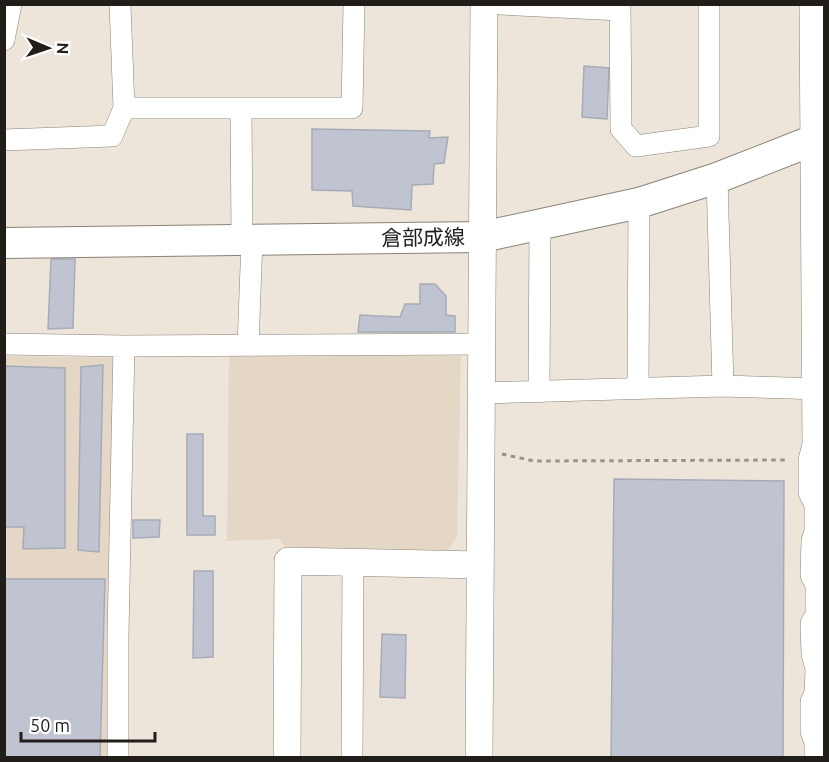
<svg xmlns="http://www.w3.org/2000/svg" width="829" height="762" font-family="Ubuntu,'Noto Sans JP',sans-serif">
<style>
.built{fill:#e5d7c6}
.building{fill:#c0c4d0;stroke:#a7abb7;stroke-width:1.5}
.lines{fill:none;stroke-linecap:round;stroke-linejoin:round}
.minor-casing{stroke:#8a8278;stroke-width:22}
.tertiary-casing{stroke:#8a8278;stroke-width:28}
.secondary-casing{stroke:#8a8278;stroke-width:32}
.path{stroke:#98928a;stroke-width:3;stroke-dasharray:4.5 4.5;stroke-linecap:butt}
.minor{stroke:#fff;stroke-width:21}
.tertiary{stroke:#fff;stroke-width:27}
.secondary{stroke:#fff;stroke-width:30}
.labels{text-anchor:middle;stroke-width:6;stroke-linejoin:round;paint-order:stroke}
.street-label{font-size:21px;fill:#211e1a;stroke:#fff}
</style>
<rect width="100%" height="100%" fill="#eee5da"/>
<path class="built" d="M 229,353 L 461,356 L 457,537 L 448,550 L 287,549 L 279,539 L 227,541 Z
M 5,356 L 117,358 L 110,757 L 5,758 Z"/>
<path class="building" d="M 584,66 L 609,68 L 607,119 L 582,117 Z
M 312,129 L 430,131 L 429,138 L 448,137 L 444,163 L 434,164 L 433,184 L 412,185 L 411,210 L 353,206 L 352,191 L 312,190 Z
M 51,259 L 75,259 L 73,328 L 48,329 Z
M 420,284 L 435,284 L 446,296 L 446,315 L 455,316 L 455,332 L 358,332 L 360,315 L 400,317 L 405,304 L 420,304 Z
M 103,365 L 99,552 L 78,550 L 81,367 Z
M 4,366 L 65,368 L 65,548 L 23,549 L 24,527 L 4,527 Z
M 187,434 L 203,434 L 203,516 L 215,516 L 215,535 L 187,535 Z
M 614,479 L 784,481 L 783,758 L 611,758 Z
M 133,520 L 160,520 L 159,537 L 133,538 Z
M 194,571 L 213,571 L 213,657 L 193,658 Z
M 4,579 L 105,579 L 100,758 L 4,758 Z
M 382,634 L 406,635 L 405,698 L 380,697 Z"/>
<g class="lines">
<g class="minor-casing">
<path id="minor" d="M 500,4 L 620,10
M 620,4 L 621,129 L 636,146 L 709,136 L 709,4
M 4,40 L 11,4
M 124,108 L 352,108 L 354,4
M 241,108 L 242,240
M 4,140 L 112,136 L 124,108 L 120,4
M 717,178 L 723,386
M 4,344 L 124,346 L 482,344
M 248,346 L 252,240
M 638,388 L 639,203
M 539,392 L 540,224
M 482,393 L 723,386 L 824,389
M 118,758 L 118,634 L 124,346
M 352,758 L 353,563"/>
</g>
<g class="tertiary-casing">
<path id="tertiary" d="M 813,4 L 816,445 L 812,460 L 812,492 L 818,504 L 818,532 L 815,541 L 814,575 L 819,584 L 819,616 L 814,624 L 815,654 L 819,668 L 818,694 L 814,702 L 814,731 L 818,742 L 818,758
M 287,758 L 288,561 L 480,565
M 479,758 L 484,4"/>
</g>
<g class="secondary-casing">
<path id="secondary" d="M 4,243 L 482,237 L 639,203 L 717,178 L 814,140 L 824,133"/>
</g>
<path class="path" d="M 502,454 L 534,461 L 789,460"/>
<use href="#minor" class="minor"/>
<use href="#tertiary" class="tertiary"/>
<use href="#secondary" class="secondary"/>
</g>
<g class="labels">
<g class="street-label">
<text transform="translate(423 238) rotate(-1)" y="7">倉部成線</text>
</g>
</g>
<rect width="829" height="762" fill="none" stroke="#211e1a" stroke-width="12"/>
<g transform="translate(48 48) rotate(92)" stroke="#ffffff" stroke-width="4.5" paint-order="stroke">
<path d="M0-4.5L10 22L0 15L-10 22Z" fill="#211e1a"/>
<text y="-9" font-size="16" font-weight="bold" text-anchor="middle" fill="#211e1a">N</text>
</g>
<path d="M21 732v9h134v-9" fill="none" stroke="#211e1a" stroke-width="3"/>
<text x="30" y="732" font-size="18" fill="#211e1a" stroke="#ffffff" stroke-width="4.5" paint-order="stroke">50 m</text>
</svg>
